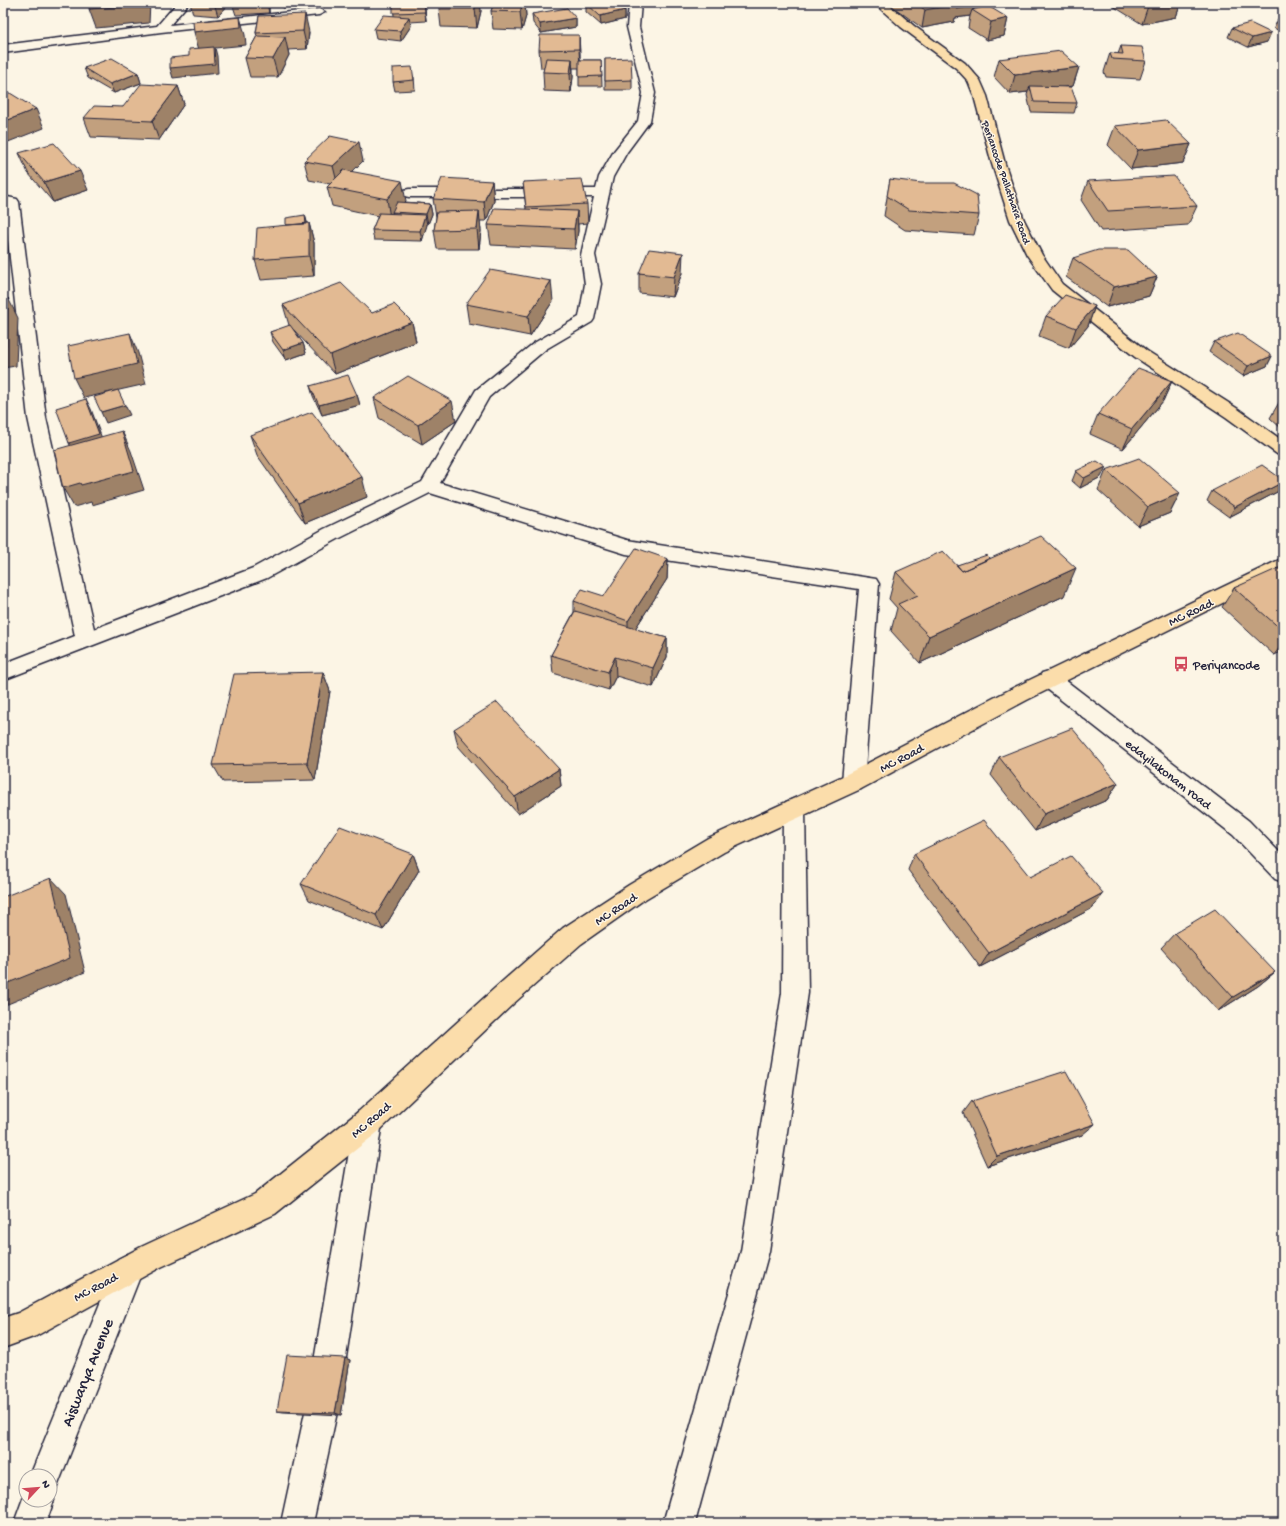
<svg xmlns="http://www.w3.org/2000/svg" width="1286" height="1526" font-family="'Gochi Hand',sans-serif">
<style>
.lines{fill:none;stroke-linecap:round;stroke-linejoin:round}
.minor-casing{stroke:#22223b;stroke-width:3}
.major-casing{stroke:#22223b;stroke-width:3}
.minor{fill:#fcf5e5;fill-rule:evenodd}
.major{fill:#fbddab;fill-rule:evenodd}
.wall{fill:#c2a07e;stroke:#22223b}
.shaded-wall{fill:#9e8267;stroke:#22223b}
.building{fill:#e2ba93;stroke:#22223b}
.labels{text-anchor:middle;stroke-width:3;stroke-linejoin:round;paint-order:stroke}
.far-street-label{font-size:11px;fill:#22223b;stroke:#fcf5e5}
.street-label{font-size:13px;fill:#22223b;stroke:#fcf5e5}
.poi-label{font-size:13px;fill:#22223b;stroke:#fcf5e5;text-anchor:start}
.near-street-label{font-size:16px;fill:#22223b;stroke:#fcf5e5}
</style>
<rect width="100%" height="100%" fill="#fcf5e5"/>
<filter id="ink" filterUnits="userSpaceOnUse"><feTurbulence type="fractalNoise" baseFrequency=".025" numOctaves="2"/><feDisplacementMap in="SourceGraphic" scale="8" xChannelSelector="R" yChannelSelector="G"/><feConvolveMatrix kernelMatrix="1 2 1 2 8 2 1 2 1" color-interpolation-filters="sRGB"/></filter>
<g filter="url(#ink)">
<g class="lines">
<g class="minor-casing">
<path id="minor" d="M 177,3 L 189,3 L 170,25 L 319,9 L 325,12 L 319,15 L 161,32 L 3,53 L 3,45 L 157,26 Z
M 629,3 L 641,3 L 639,27 L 655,93 L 650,121 L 627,152 L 613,177 L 595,255 L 601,284 L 594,319 L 592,322 L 546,349 L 489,397 L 440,483 L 627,540 L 876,579 L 879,584 L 864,782 L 861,789 L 853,791 L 845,789 L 842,782 L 859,589 L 626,554 L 430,493 L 338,539 L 267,578 L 3,680 L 3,664 L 75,636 L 28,418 L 3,196 L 17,199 L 19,202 L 46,418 L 94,629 L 253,568 L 324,529 L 422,482 L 476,390 L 534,343 L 579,317 L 585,284 L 581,255 L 594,197 L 409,197 L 404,196 L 402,193 L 404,190 L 409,189 L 596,189 L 599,177 L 614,151 L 638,121 L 643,93 L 627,27 Z
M 1049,671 L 1056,673 L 1249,821 L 1283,856 L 1283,882 L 1275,879 L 1233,835 L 1042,685 L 1039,679 L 1042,673 Z
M 794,799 L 802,802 L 805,809 L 808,993 L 769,1251 L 695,1523 L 663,1523 L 741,1251 L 782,993 L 783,809 L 786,802 Z
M 368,1108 L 378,1112 L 382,1122 L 339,1403 L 313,1523 L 281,1523 L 307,1403 L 354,1122 L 358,1112 Z
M 128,1254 L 138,1259 L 143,1269 L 57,1487 L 50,1490 L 54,1500 L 46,1523 L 14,1523 L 26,1490 L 26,1500 L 50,1500 L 50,1476 L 30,1476 L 118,1259 Z"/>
</g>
<g class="major-casing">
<path id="major" d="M 874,3 L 887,3 L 914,26 L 965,63 L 980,80 L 987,96 L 1005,164 L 1024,220 L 1042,255 L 1062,284 L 1147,351 L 1238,409 L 1283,441 L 1283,456 L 1277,454 L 1226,417 L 1135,357 L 1052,290 L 1027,255 L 1010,220 L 992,164 L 974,96 L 968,81 L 956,68 L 901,27 Z
M 1283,558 L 1283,573 L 1027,700 L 861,789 L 724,852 L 645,899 L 581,944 L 513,1004 L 378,1132 L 275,1214 L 161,1267 L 36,1336 L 3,1348 L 3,1318 L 18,1313 L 141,1247 L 255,1194 L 358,1112 L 495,988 L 563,928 L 629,885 L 708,838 L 845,775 L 1013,688 Z"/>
</g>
<use href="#minor" class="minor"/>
<use href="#major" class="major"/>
</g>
<path class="wall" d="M 190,3 L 230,3 L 218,16 L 193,14 Z
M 232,3 L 269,3 L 269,13 L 236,15 Z
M 281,3 L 338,3 L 338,4 L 283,8 Z
M 393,3 L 424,3 L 426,21 L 410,22 L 411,26 L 401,41 L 376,38 L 374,29 L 394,16 Z
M 441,3 L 480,3 L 481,11 L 477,28 L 441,27 L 439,9 Z
M 494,3 L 525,3 L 526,16 L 522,30 L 493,29 L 491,11 Z
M 586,3 L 625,10 L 625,19 L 601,25 L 586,12 Z
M 888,3 L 971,3 L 974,10 L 1008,18 L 1004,36 L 987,40 L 968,28 L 970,16 L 955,18 L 954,22 L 922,28 Z
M 1108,3 L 1181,3 L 1176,17 L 1142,24 Z
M 1283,9 L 1283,33 L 1274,28 L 1282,10 Z
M 532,14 L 576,18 L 576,27 L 541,33 L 533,23 Z
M 259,16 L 309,32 L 307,49 L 288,50 L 289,55 L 278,77 L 250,77 L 245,58 L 257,36 L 256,33 Z
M 1232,28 L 1267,42 L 1248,47 L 1228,37 Z
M 579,35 L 580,60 L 601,60 L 602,86 L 579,86 L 579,68 L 573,68 L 573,77 L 571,92 L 544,91 L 543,72 L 544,68 L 541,68 L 539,50 Z
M 1121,46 L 1146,61 L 1140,79 L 1106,77 L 1104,72 L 1110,53 L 1118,54 Z
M 605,59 L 632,80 L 632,90 L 605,90 Z
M 999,59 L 1079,67 L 1073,86 L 1065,87 L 1077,103 L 1074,113 L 1031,112 L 1027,95 L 1028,92 L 1010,94 L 994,77 Z
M 84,68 L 138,73 L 141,83 L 114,93 L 88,78 Z
M 414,77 L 415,90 L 395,91 L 393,82 Z
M 178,86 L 184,104 L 159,140 L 91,137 L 84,118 L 123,107 Z
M 1115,126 L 1191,144 L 1183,163 L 1131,169 L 1108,145 Z
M 19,153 L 88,190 L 53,202 L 28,173 Z
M 304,161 L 363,161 L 352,172 L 406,201 L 405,202 L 430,204 L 432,214 L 428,224 L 427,224 L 422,241 L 374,240 L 372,230 L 378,216 L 332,206 L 327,187 L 330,184 L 309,180 Z
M 890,179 L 979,215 L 974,235 L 905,230 L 884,216 Z
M 492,181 L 494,201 L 486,221 L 480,221 L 481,231 L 479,249 L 437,249 L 434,230 L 436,217 L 433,199 Z
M 1088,181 L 1197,206 L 1188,225 L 1101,231 L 1081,200 Z
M 523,182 L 587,204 L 588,223 L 578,224 L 578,231 L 575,249 L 491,245 L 488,225 L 526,209 Z
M 305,215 L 307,223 L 309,223 L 314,243 L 314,276 L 261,280 L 255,260 L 286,225 Z
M 1073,258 L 1157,277 L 1149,296 L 1107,307 L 1066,277 Z
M 639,273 L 682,273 L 673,297 L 639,293 Z
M 553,301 L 530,336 L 469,324 L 466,304 Z
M 283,305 L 372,313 L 412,322 L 416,342 L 335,374 L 293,329 L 303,343 L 306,353 L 286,360 L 273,342 L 270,332 L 290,326 L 289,325 Z
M 1095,306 L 1088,326 L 1069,348 L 1039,336 L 1046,316 Z
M 1214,342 L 1272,356 L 1267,366 L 1243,376 L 1209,352 Z
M 1172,381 L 1163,401 L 1123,449 L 1090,434 L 1098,414 Z
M 310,386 L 357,395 L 360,405 L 322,415 L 313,396 Z
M 374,398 L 456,421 L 422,444 L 379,418 Z
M 1283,398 L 1283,430 L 1270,418 L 1281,399 Z
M 250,435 L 367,497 L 305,523 L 257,455 Z
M 1106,470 L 1180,493 L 1170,513 L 1138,526 L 1098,490 Z
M 1076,471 L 1101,477 L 1080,488 L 1072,481 Z
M 1283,480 L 1283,484 L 1279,491 L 1229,517 L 1207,501 L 1212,491 Z
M 990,558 L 1064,596 L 920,663 L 891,631 L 897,608 L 889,599 L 896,572 L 957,565 Z
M 668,559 L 667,579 L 635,629 L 667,638 L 667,657 L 653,687 L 616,676 L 609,690 L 553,673 L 551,655 L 574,612 L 574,601 L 604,596 Z
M 1283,569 L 1283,651 L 1274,655 L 1222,607 L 1234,588 Z
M 323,672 L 330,691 L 315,780 L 223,782 L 213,765 Z
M 454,729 L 559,769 L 561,786 L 518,814 L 458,746 Z
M 999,757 L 1118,783 L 1107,800 L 1035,831 L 991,775 Z
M 413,854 L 419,870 L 383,930 L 309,900 L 301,884 Z
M 914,854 L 1030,877 L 1103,893 L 1091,909 L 980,967 L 908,870 Z
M 1175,933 L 1275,972 L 1258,986 L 1218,1011 L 1161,948 Z
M 972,1101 L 1082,1135 L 987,1166 L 963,1113 Z
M 345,1358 L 350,1360 L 341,1415 L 283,1412 L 277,1411 Z"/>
<path class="shaded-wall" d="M 143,3 L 150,3 L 149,23 L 96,28 L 89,9 Z
M 214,3 L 230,3 L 218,16 Z
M 267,3 L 269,3 L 269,13 Z
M 424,3 L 425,6 L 426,21 Z
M 476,3 L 480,3 L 481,11 L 477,28 L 475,9 Z
M 523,3 L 525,3 L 526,16 L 522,30 L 520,12 Z
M 947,3 L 968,3 L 974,6 L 973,11 L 972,10 L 970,16 L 955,18 L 954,22 L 922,28 L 925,10 Z
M 1162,3 L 1181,3 L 1176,17 L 1142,24 L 1148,6 Z
M 625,10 L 625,19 L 601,25 L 600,16 Z
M 305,14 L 309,32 L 307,49 L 303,31 Z
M 240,17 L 245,35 L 246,45 L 215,48 L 217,56 L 218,73 L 173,78 L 170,68 L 199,50 L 194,32 Z
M 409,17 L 411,26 L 401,41 L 400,31 Z
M 576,18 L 576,27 L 541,33 L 540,24 Z
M 1008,18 L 1004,36 L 987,40 L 991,22 Z
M 1271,33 L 1267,42 L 1248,47 L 1252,38 Z
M 579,35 L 580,53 L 580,68 L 579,49 Z
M 285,37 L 289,55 L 278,77 L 273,59 Z
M 572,59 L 573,77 L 571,92 L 570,73 Z
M 1079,67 L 1073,86 L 1031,91 L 1030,86 L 1028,92 L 1010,94 L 1015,75 Z
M 138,73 L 141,83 L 114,93 L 110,84 Z
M 178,86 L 184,104 L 159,140 L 152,121 Z
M 36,109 L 44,128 L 3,144 L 3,122 Z
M 359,142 L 363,161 L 338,186 L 333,166 Z
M 1191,144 L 1183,163 L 1131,169 L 1138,150 Z
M 80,171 L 88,190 L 53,202 L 44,182 Z
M 402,181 L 406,201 L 396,212 L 392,212 L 393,215 L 390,218 L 387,199 Z
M 492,181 L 494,201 L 486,221 L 484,202 Z
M 430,204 L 432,214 L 428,224 L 426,214 Z
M 479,211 L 481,231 L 479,249 L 477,229 Z
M 577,211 L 578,231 L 575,249 L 574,229 Z
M 305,215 L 308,225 L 309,223 L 314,243 L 314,276 L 309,256 Z
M 425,215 L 427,225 L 422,241 L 420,231 Z
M 683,253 L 682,273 L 673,297 L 674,277 Z
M 1157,277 L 1149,296 L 1107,307 L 1114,287 Z
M 551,281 L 553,301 L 530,336 L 528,316 Z
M 8,298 L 18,318 L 16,366 L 3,368 L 3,346 Z
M 1095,306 L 1088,326 L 1069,348 L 1076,328 Z
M 412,322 L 416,342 L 335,374 L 330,355 Z
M 130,333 L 138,353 L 146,384 L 84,398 L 74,378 Z
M 303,343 L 306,353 L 286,360 L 283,350 Z
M 1272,356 L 1267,366 L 1243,376 L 1248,366 Z
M 1172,381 L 1163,401 L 1123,449 L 1132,429 Z
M 357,395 L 360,405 L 322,415 L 319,405 Z
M 86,399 L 91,409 L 104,444 L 74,453 L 69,443 Z
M 452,401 L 456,421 L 422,444 L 418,425 Z
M 125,405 L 130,415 L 106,423 L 101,412 Z
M 122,431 L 131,451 L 144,490 L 92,505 L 91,502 L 74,507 L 63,488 Z
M 1106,467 L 1101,477 L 1080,488 L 1084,478 Z
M 362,477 L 367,497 L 305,523 L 298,503 Z
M 1283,482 L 1283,484 L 1279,491 L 1229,517 L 1235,507 Z
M 1180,493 L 1170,513 L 1138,526 L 1148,507 Z
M 668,559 L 667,579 L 628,640 L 628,621 Z
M 1076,568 L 1064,596 L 920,663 L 929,636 Z
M 667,638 L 667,657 L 653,687 L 653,668 Z
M 1283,643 L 1283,651 L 1274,655 Z
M 615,657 L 616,676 L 609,690 L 608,672 Z
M 323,672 L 330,691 L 315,780 L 307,763 Z
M 559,769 L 561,786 L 518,814 L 515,797 Z
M 1118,783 L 1107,800 L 1035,831 L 1044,814 Z
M 413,854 L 419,870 L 383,930 L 376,915 Z
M 51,878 L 66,894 L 85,972 L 3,1006 L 3,985 Z
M 1103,893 L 1091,909 L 980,967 L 989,953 Z
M 1275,972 L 1258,986 L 1218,1011 L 1233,997 Z
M 1095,1124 L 1082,1135 L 987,1166 L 997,1156 Z
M 345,1358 L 350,1360 L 341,1415 L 335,1413 Z"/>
<path class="building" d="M 90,3 L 143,3 L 143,5 L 89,9 Z
M 393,3 L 424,3 L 425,12 L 393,13 Z
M 441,3 L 476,3 L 475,9 L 439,9 Z
M 494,3 L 523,3 L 520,12 L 491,11 Z
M 586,3 L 616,3 L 625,10 L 600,16 Z
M 916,3 L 957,3 L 958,4 L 925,10 Z
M 957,3 L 971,3 L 974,6 L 957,9 L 958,4 Z
M 1143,3 L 1162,3 L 1148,6 Z
M 988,6 L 1008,18 L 991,22 L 972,10 Z
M 567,8 L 576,18 L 540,24 L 532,14 Z
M 305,14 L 303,31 L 256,33 L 259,16 Z
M 384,15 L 409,17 L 400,31 L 374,29 Z
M 240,17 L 241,27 L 194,32 L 193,22 Z
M 1250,23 L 1271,33 L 1252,38 L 1232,28 Z
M 540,35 L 579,35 L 579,49 L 539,50 Z
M 257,36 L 285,37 L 273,59 L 245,58 Z
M 1121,46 L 1142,47 L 1146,61 L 1112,59 L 1110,53 L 1123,54 Z
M 214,47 L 215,64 L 170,68 L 170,58 L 189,56 L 189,49 Z
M 1061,51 L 1079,67 L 1015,75 L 999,59 Z
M 112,58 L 138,73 L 110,84 L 84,68 Z
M 546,58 L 572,59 L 570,73 L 543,72 Z
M 631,58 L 632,80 L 605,81 L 605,59 Z
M 579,60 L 601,60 L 602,76 L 579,77 Z
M 412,67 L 414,80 L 393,82 L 393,68 Z
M 141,84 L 178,86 L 152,121 L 84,118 L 94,106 L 123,107 Z
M 1030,86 L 1071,87 L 1077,103 L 1034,102 Z
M 10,93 L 36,109 L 3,122 L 3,95 Z
M 1166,120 L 1191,144 L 1138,150 L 1115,126 Z
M 330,136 L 359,142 L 333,166 L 304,161 Z
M 54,143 L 80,171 L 44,182 L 19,153 Z
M 344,170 L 402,181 L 387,199 L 327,187 Z
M 1174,176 L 1197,206 L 1108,211 L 1088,181 Z
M 442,178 L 492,181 L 484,202 L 433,199 Z
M 582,179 L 587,204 L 526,207 L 523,182 Z
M 890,179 L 921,183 L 954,183 L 977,195 L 979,215 L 909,210 L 887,196 Z
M 397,202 L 430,204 L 426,214 L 392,212 Z
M 494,208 L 577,211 L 574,229 L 488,225 Z
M 479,211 L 477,229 L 434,230 L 437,212 Z
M 379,213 L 425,215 L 420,231 L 372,230 Z
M 305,215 L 306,224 L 286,225 L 286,218 Z
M 309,223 L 309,256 L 255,260 L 257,228 Z
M 649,249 L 683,253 L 674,277 L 639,273 Z
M 1098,250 L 1128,250 L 1157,277 L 1114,287 L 1073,258 Z
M 490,270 L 551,281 L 528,316 L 466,304 Z
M 341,283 L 372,313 L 394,304 L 412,322 L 330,355 L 283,305 Z
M 1065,295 L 1095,306 L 1076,328 L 1046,316 Z
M 8,298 L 6,346 L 3,346 L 3,299 Z
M 290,325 L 303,343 L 283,350 L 270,332 Z
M 130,333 L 137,364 L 74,378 L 68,346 Z
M 1238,333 L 1272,356 L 1248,366 L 1214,342 Z
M 1138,368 L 1172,381 L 1132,429 L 1098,414 Z
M 348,375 L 357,395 L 319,405 L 310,386 Z
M 408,376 L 452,401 L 418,425 L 374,398 Z
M 118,390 L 125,405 L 101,412 L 94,397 Z
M 86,399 L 99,434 L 69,443 L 56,408 Z
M 312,412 L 362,477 L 298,503 L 250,435 Z
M 122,431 L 134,471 L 81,485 L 80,483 L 63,488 L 54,450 Z
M 1139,458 L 1180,493 L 1148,507 L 1106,470 Z
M 1097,461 L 1106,467 L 1084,478 L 1076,471 Z
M 1262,465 L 1283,480 L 1283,482 L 1235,507 L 1212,491 Z
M 1041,536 L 1076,568 L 929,636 L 898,604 L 918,595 L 896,572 L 943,551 L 962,571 Z
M 636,548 L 668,559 L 628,621 L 574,601 L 582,589 L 604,596 Z
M 987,555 L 990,558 L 962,571 L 957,565 Z
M 1281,567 L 1283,569 L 1283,631 L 1234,588 Z
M 575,611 L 667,638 L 653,668 L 615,657 L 608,672 L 551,655 Z
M 323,672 L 307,763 L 213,765 L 234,674 Z
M 497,702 L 559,769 L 515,797 L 454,729 Z
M 1072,728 L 1118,783 L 1044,814 L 999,757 Z
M 984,820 L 1030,877 L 1071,856 L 1103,893 L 989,953 L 914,854 Z
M 340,826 L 413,854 L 376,915 L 301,884 Z
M 51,878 L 70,958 L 3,985 L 3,897 Z
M 1215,909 L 1275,972 L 1233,997 L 1175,933 Z
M 1066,1071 L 1095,1124 L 997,1156 L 972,1101 Z
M 287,1355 L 345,1358 L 335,1413 L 277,1411 Z"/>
</g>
<defs>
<g id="bus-bare" transform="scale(1.2)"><path d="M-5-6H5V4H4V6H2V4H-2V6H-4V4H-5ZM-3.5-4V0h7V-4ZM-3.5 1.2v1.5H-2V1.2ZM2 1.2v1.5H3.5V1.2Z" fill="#d1495b" stroke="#fcf5e5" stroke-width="2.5" paint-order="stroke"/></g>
</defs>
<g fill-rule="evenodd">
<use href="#bus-bare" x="1181" y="664"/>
</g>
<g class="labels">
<g class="far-street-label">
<text transform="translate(1007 182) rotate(71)" y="4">Periancode Pallathara Road</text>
</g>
<g class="street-label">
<text transform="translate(1190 611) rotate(-26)" y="5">MC Road</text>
<text transform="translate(901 757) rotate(-28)" y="5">MC Road</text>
<text transform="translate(1169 773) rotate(38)" y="5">edayilakonam road</text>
<text transform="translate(615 908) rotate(-34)" y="5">MC Road</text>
<text transform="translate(370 1119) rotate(-41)" y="5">MC Road</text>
<text transform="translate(95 1286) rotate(-28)" y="5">MC Road</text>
</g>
<g class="poi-label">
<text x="1193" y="669">Periyancode</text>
</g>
<g class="near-street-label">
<text transform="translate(86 1372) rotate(-68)" y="6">Aiswarya Avenue</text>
</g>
</g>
<rect width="1286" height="1526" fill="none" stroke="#fcf5e5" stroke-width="16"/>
<rect x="8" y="8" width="1270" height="1510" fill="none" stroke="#22223b" stroke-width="1.5" filter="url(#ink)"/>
<g transform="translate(38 1488) rotate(64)"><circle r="19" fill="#fcf5e5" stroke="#a5a1a1"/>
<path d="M0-3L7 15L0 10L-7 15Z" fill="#d1495b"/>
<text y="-6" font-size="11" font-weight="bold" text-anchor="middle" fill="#22223b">N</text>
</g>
</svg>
